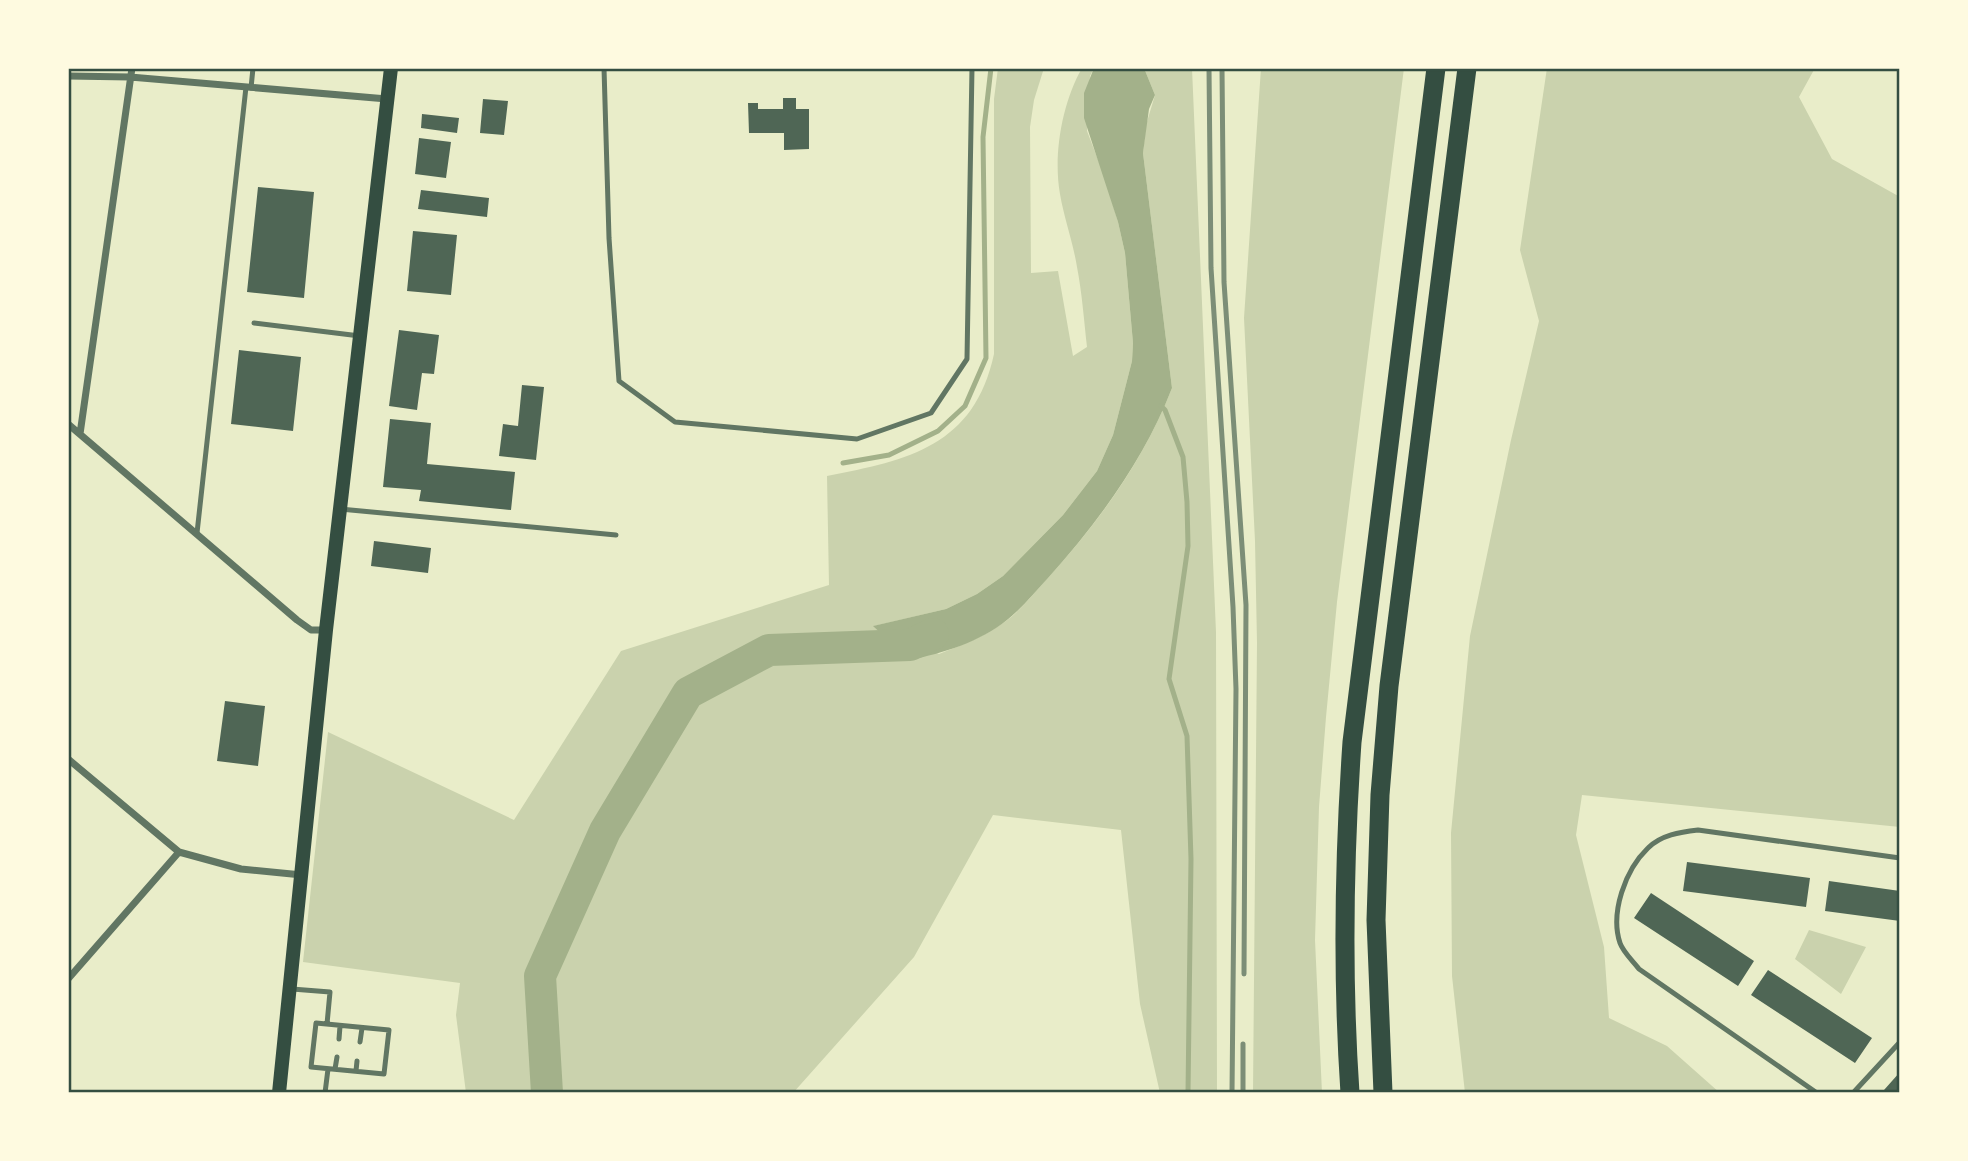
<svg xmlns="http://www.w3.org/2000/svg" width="1968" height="1161" font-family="Overpass,sans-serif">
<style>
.green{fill:#cad2ad}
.water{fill:#a3b18a}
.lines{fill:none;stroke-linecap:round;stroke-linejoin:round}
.stream{stroke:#a3b18a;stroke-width:5}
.river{stroke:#a3b18a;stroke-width:32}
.building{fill:#4f6655}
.service{stroke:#617663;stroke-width:5}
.minor{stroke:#617663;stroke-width:7}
.secondary{stroke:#344e41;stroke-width:14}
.motorway{stroke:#344e41;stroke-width:19}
.rail{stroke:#7c8e77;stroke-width:5}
.neatline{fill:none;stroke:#344e41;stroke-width:2.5}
</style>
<rect width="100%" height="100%" fill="#e9edc9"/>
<path class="green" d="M 998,68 L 1044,68 L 1034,100 L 1030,127 L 1031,273 L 1058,271 L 1073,356 L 1087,347 C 1084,320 1082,293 1077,267 C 1073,242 1064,218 1060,194 C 1053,155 1062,103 1082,68 L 1094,68 L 1090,76 L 1087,131 L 1105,178 L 1118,222 L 1125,253 L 1133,343 L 1132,361 L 1113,435 L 1097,471 L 1063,515 L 1003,576 L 977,594 L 946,609 L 874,626 L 939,654 C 962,645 986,636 1006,621 C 1021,610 1034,593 1047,579 C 1099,522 1144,460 1172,388 L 1143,153 L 1146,125 L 1155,95 L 1144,68 L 1192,68 L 1216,632 L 1217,1093 L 1160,1093 L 1140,1004 L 1121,830 L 993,815 L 914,957 L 793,1093 L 466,1093 L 456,1015 L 460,983 L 303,962 L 328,732 L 514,820 L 621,651 L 829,585 L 827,476 C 909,460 974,446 994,354 L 994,99 Z
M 1261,68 L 1404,68 L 1337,602 L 1326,717 L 1319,807 L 1315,940 L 1322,1093 L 1253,1093 L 1257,643 L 1255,541 L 1244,318 Z
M 1547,68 L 1815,68 L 1799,97 L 1832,159 L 1900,197 L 1900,827 L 1582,795 L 1576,835 L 1604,947 L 1609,1018 L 1667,1046 L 1720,1093 L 1465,1093 L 1452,976 L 1451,833 L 1470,636 L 1511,440 L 1539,321 L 1520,250 Z
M 1809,930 L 1866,947 L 1841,994 L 1795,959 Z"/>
<path class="water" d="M 1094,68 L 1144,68 L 1155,95 L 1149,109 L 1143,153 L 1172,388 C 1144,460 1099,521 1048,578 C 1035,592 1022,608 1007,620 C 980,642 943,653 910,660 L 873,626 L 946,609 L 977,594 L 1003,576 L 1063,515 L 1097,471 L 1113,435 L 1132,361 L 1133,343 L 1125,253 L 1118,222 L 1084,118 L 1084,93 Z"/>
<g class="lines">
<path class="stream" d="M 1161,406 L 1165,410 L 1183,457 L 1187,502 L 1188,546 L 1169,679 L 1187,736 L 1191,859 L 1188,1093
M 843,463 L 889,455 L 938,431 L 965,406 L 986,358 L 983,137 L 991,68"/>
<path class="river" d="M 547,1093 L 540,976 L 605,831 L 688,693 L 769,650 L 910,645 L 933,634"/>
</g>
<path class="building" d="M 783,98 L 796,98 L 796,109 L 809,109 L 809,149 L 784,150 L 784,133 L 749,133 L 748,103 L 758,103 L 758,109 L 783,109 Z
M 483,99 L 508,101 L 504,135 L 480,133 Z
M 422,114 L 459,118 L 457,133 L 421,128 Z
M 419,138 L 451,142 L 446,178 L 415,174 Z
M 258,187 L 314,192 L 304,298 L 247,292 Z
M 421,190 L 489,198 L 487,217 L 418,209 Z
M 413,231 L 457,235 L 451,295 L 407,291 Z
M 399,330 L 439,335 L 434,374 L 422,373 L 417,410 L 389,406 Z
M 239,350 L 301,357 L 293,431 L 231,424 Z
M 522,385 L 544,387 L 536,460 L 499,456 L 503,424 L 518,426 Z
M 390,419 L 431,423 L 427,464 L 515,472 L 511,510 L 419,501 L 421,490 L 383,487 Z
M 374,541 L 431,548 L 428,573 L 371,566 Z
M 225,701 L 265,706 L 258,766 L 217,761 Z
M 1687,862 L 1810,878 L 1806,907 L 1683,891 Z
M 1829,881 L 1900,891 L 1900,921 L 1825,911 Z
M 1651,893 L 1754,961 L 1738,986 L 1634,918 Z
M 1768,970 L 1872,1038 L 1855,1063 L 1751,995 Z
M 1900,1072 L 1900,1093 L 1888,1093 L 1884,1090 Z"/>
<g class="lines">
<path class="service" d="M 604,68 L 609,238 L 619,381 L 675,422 L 857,439 L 931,413 L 967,359 L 972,68
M 251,88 L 253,68
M 254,323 L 360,336
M 340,509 L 616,535
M 197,533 L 246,87
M 292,989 L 330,992 L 327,1024
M 316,1023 L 389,1030 L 384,1074 L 311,1067 Z
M 339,1039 L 340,1026
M 360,1042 L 362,1028
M 335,1069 L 337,1057
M 356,1071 L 357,1061
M 325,1093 L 328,1069
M 1817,1093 L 1639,969 C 1633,961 1623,952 1620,943 C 1610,913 1625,870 1648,848 C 1661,835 1680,832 1698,830 L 1900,858
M 1853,1093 L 1900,1042"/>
<path class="minor" d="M 68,76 L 130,77 L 387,99
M 68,424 L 297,620 L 311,630 L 326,630
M 80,434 L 132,68
M 68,759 L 179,852 L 241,869 L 302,875
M 68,979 L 179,852"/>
<path class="secondary" d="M 279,1093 L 326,630 L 391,68"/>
<path class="motorway" d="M 1350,1093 C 1342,976 1344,859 1352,742 L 1436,68
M 1383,1093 L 1376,920 L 1380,795 L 1389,686 L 1467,68"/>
<path class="rail" d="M 1209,68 L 1211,268 L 1233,607 L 1236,689 L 1232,1093
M 1222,68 L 1224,282 L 1246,605 L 1244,974
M 1243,1093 L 1243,1044"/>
</g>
<rect width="1968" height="1161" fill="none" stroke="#fefae0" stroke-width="140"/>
<rect x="70" y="70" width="1828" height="1021" class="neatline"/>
</svg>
